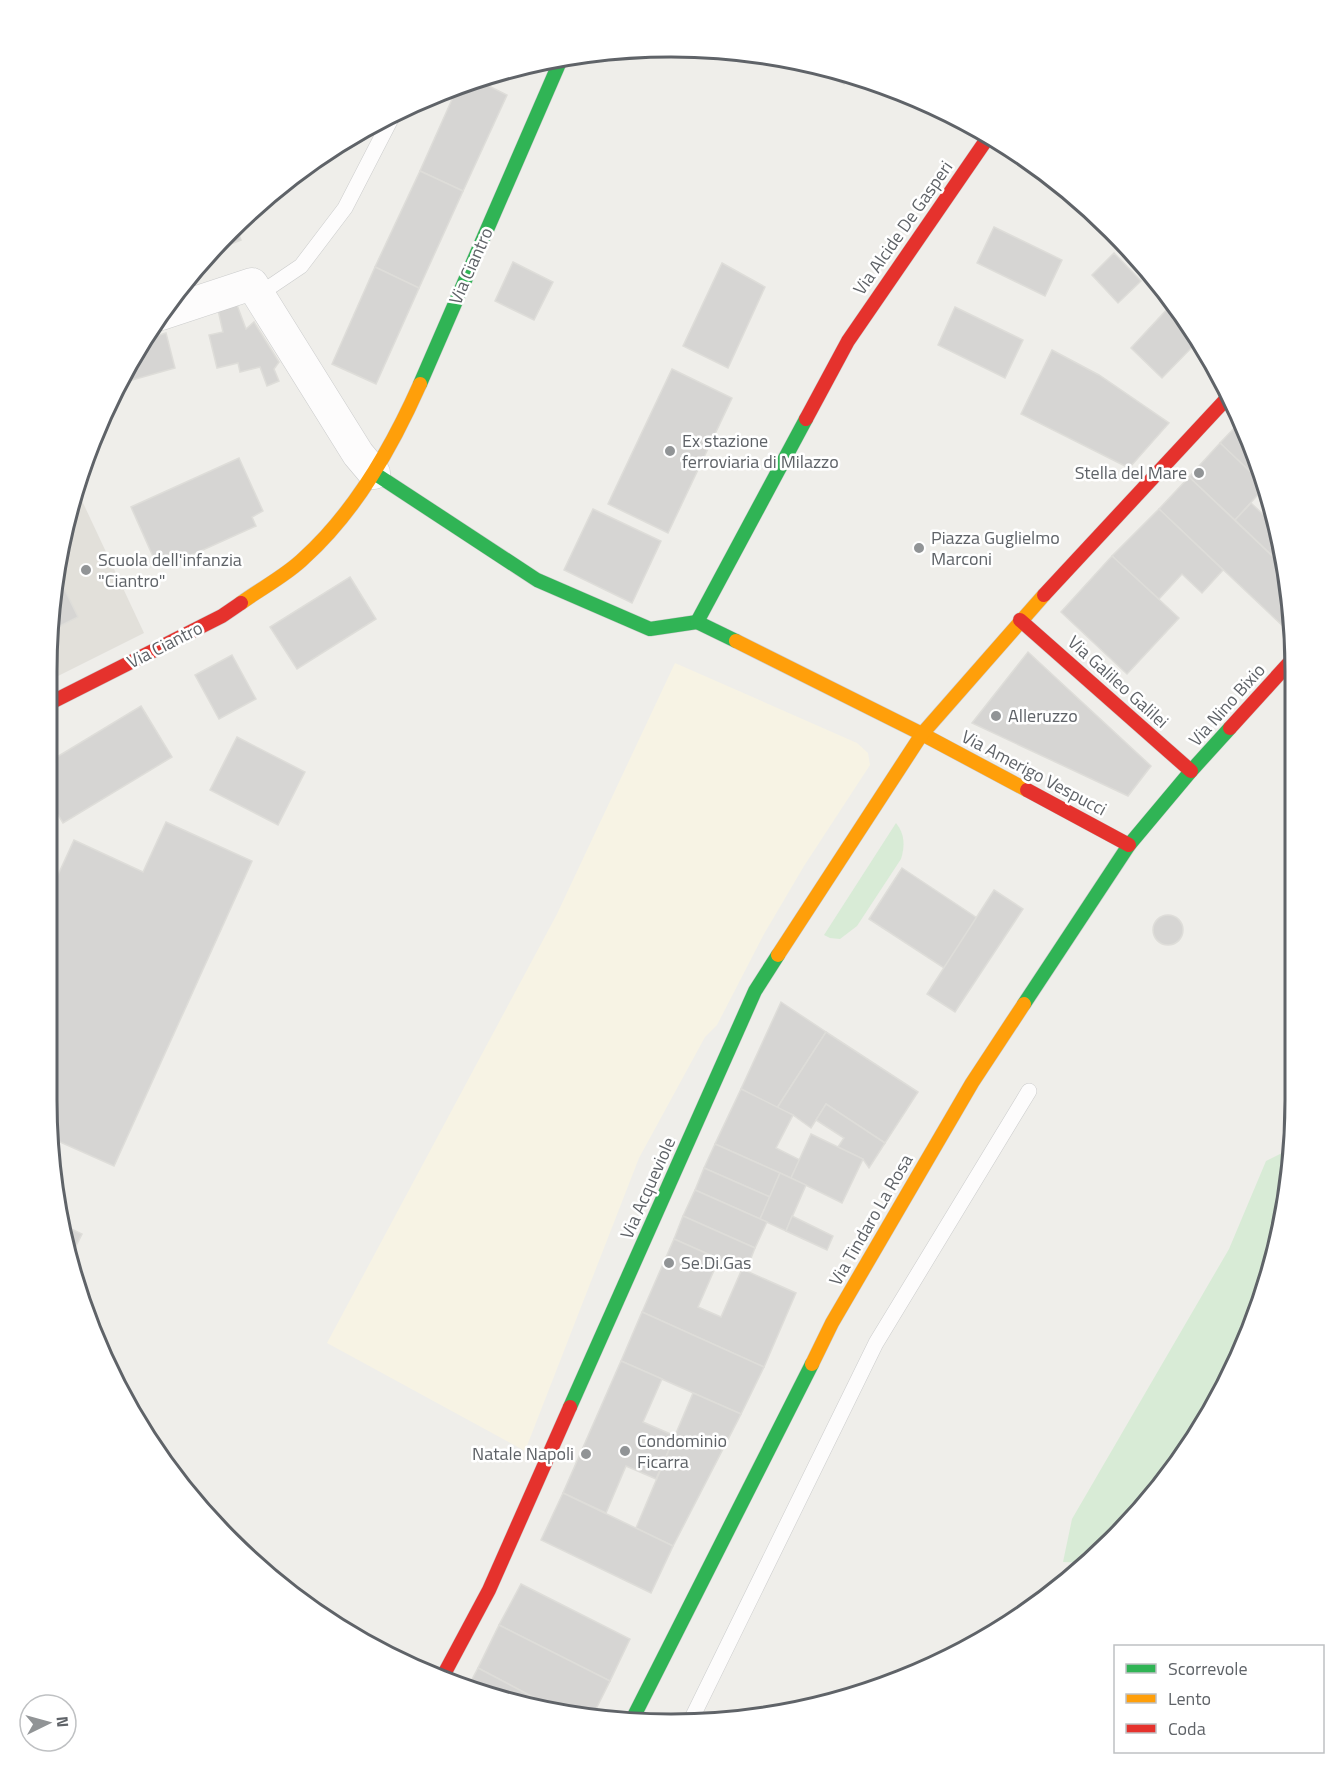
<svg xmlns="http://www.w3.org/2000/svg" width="1342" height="1771" viewBox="0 0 1342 1771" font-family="'Titillium Web',sans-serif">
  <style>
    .commercial { fill: #f7f3e4 }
    .education { fill: #e2e0da }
    .grass { fill: #d8ebd6 }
    .building { fill: #d6d5d3; stroke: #deddd9; stroke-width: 1.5 }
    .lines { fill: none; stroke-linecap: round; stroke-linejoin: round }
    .lane-casing { stroke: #cbcccc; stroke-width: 16 }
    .street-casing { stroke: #cbcccc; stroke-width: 33 }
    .fast-casing { stroke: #cacacb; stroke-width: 15 }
    .slow-casing { stroke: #cacacb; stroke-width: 15 }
    .jam-casing { stroke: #cacacb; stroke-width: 15 }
    .lane { stroke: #fdfcfc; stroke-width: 15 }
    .street { stroke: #fdfcfc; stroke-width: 32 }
    .fast { stroke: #30b455; stroke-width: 14 }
    .slow { stroke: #ff9f0a; stroke-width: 14 }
    .jam { stroke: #e5322d; stroke-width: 14 }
    .poi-dot { fill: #919496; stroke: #fff; stroke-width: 2 }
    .labels { text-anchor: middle; stroke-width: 5; stroke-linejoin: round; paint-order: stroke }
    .street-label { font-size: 18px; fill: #5f6368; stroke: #fff }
    .poi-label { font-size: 18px; fill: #5f6368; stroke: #fff; text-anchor: start }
    .rim { fill: none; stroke: #5f6368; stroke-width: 3 }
  </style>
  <rect width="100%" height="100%" fill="#efeeea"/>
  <path class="commercial" d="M675,663L857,743L868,753L870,765L804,866L764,934L717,1025L705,1037L639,1158L525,1451L327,1343L557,914Z"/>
  <path class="education" d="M76,488L144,633L48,681V630L68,509Z"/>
  <g class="grass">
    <path d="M896,823C905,834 905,846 901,859L857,926L840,939L830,938L824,935Z"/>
    <path d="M1290,1149V1182L1248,1339L1190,1447L1113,1541L1086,1563L1063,1562L1072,1519L1229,1249L1266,1161Z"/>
  </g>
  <g class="building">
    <path d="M828,69L848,75L844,84L825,75Z"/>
    <path d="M477,80L507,95L463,191L420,171L458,86Z"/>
    <path d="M420,171L463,191L419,288L375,267Z"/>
    <path d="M235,224L241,240L210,252L230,229Z"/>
    <path d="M994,227L1062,260L1045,296L977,263Z"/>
    <path d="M1114,253L1141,281L1118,303L1092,275Z"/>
    <path d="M513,262L553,282L534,320L495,301Z"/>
    <path d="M722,263L765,287L728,368L683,346Z"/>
    <path d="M375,267L419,288L376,384L332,364Z"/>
    <path d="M1173,303L1190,324L1199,340L1162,378L1131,348Z"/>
    <path d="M237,305L246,329L254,322L279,362L274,369L279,381L267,386L260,367L240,372L238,363L217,368L209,335L223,332L218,310Z"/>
    <path d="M955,307L1023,340L1005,378L938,345Z"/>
    <path d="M166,333L175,368L118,384L146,339Z"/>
    <path d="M1052,350L1099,375L1169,423L1129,468L1021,414Z"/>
    <path d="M672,369L732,398L668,533L608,504Z"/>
    <path d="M1242,420L1248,432L1261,482L1220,443Z"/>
    <path d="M1220,443L1261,482L1263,489L1235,520L1189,477Z"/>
    <path d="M239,458L263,511L252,517L256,526L174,563L170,554L155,561L131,507Z"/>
    <path d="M1189,477L1284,567L1290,590V626L1287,630L1159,509Z"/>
    <path d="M1251,503L1272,523L1284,567L1235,520Z"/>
    <path d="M593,509L661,541L632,603L564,570Z"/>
    <path d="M1159,509L1223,570L1202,593L1182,574L1159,599L1112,556Z"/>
    <path d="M1112,556L1179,618L1127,674L1061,612Z"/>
    <path d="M57,574L78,617L48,632V630Z"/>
    <path d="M350,577L376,619L297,669L270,627Z"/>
    <path d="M1028,652L1151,766L1128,796L972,723Z"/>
    <path d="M232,655L256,699L219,719L195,675Z"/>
    <path d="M141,706L172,757L63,823L47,797V763Z"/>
    <path d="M237,737L305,772L278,825L210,790Z"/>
    <path d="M166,822L252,861L114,1166L51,1138L46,1100L47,899L74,840L143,872Z"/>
    <path d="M902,868L977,918L944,968L869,919Z"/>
    <path d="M994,890L1023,909L955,1012L927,994Z"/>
    <circle cx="1168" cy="930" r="15"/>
    <path d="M781,1002L826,1032L777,1108L741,1089Z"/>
    <path d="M826,1032L918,1092L885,1143L826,1104L811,1128L793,1115L777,1108Z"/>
    <path d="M741,1089L793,1115L776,1148L800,1160L791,1178L715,1144Z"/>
    <path d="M826,1104L885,1143L869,1168L863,1159L838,1147L844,1138L816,1120Z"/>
    <path d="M811,1134L863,1159L842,1203L791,1178Z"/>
    <path d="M715,1144L780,1173L770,1197L704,1168Z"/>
    <path d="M704,1168L770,1197L760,1219L695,1190Z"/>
    <path d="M780,1173L806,1185L786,1231L760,1219Z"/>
    <path d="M695,1190L767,1222L755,1248L683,1216Z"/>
    <path d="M683,1216L755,1248L746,1271L674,1239Z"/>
    <path d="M792,1216L833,1236L827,1250L786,1231Z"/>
    <path d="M63,1225L82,1234L68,1262Z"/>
    <path d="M674,1239L719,1259L698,1307L721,1317L742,1269L796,1293L764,1367L642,1312Z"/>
    <path d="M642,1312L764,1367L741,1414L621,1361Z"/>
    <path d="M621,1361L662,1379L643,1422L675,1436L656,1479L626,1466L606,1513L563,1493Z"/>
    <path d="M693,1393L741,1414L673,1546L636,1528Z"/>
    <path d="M563,1493L673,1546L651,1593L541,1540Z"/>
    <path d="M521,1584L630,1639L610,1681L499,1625Z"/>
    <path d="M499,1625L610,1681L593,1715L565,1714L478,1668Z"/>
    <path d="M478,1668L565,1714L549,1712L469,1685Z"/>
  </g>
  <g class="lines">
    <defs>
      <g id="lane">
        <path d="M258,295L301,266L345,208L393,115"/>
        <path d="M690,1722L876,1343L1029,1091"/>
      </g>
      <path id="street" d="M161,314L252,284L358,454L374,473"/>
      <g id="fast">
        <path d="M420,384L562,57"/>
        <path d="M374,473L537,580L650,629L697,622"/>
        <path d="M736,641L697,622L806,419"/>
        <path d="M1024,1004L1129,845L1191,771L1230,728"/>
        <path d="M570,1407L755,991L778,955"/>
        <path d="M633,1718L812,1364"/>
      </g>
      <g id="slow">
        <path d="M241,603C260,589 287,575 304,558C356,511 392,447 420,384"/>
        <path d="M736,641L922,734L1027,790"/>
        <path d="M778,955L922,734L1044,595"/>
        <path d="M812,1364L832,1323L972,1083L1024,1004"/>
      </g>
      <g id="jam">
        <path d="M806,419L848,341L989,136"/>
        <path d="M1044,595L1229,396"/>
        <path d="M1020,620L1191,771"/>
        <path d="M48,704L222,616L241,603"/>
        <path d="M1230,728L1290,662"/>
        <path d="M1027,790L1129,845"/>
        <path d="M443,1676L489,1590L570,1407"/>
      </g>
    </defs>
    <use href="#lane" class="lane-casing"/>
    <use href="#street" class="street-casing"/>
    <use href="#fast" class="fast-casing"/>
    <use href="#slow" class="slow-casing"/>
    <use href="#jam" class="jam-casing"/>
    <use href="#lane" class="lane"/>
    <use href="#street" class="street"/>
    <use href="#fast" class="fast"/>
    <use href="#slow" class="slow"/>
    <use href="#jam" class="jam"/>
  </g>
  <g class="poi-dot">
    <circle cx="670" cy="451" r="6"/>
    <circle cx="1199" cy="473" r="6"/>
    <circle cx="919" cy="548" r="6"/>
    <circle cx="86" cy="570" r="6"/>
    <circle cx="996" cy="716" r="6"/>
    <circle cx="669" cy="1263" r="6"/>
    <circle cx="625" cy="1451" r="6"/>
    <circle cx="586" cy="1454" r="6"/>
  </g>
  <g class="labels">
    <g class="street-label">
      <text transform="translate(903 228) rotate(-55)" y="6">Via Alcide De Gasperi</text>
      <text transform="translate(471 266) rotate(-66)" y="6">Via Ciantro</text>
      <text transform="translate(165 645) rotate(-27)" y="6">Via Ciantro</text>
      <text transform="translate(1118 682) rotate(42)" y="6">Via Galileo Galilei</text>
      <text transform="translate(1227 705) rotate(-48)" y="6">Via Nino Bixio</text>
      <text transform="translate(1034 773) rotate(28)" y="6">Via Amerigo Vespucci</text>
      <text transform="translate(648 1188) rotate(-66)" y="6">Via Acqueviole</text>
      <text transform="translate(871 1220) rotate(-60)" y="6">Via Tindaro La Rosa</text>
    </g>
    <g class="poi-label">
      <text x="682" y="447">Ex stazione<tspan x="682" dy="21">ferroviaria di Milazzo</tspan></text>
      <text x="1187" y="479" text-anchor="end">Stella del Mare</text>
      <text x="931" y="544">Piazza Guglielmo<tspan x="931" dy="21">Marconi</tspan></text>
      <text x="98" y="566">Scuola dell'infanzia<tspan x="98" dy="21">"Ciantro"</tspan></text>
      <text x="1008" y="722">Alleruzzo</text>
      <text x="681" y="1269">Se.Di.Gas</text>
      <text x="637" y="1447">Condominio<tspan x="637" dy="21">Ficarra</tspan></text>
      <text x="574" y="1460" text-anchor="end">Natale Napoli</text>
    </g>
  </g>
  <path d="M0 0H1342V1771H0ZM671 57H671A614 614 0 0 1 1285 671V1100A614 614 0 0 1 671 1714H671A614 614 0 0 1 57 1100V671A614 614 0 0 1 671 57Z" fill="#fff" fill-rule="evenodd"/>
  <path class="rim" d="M671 57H671A614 614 0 0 1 1285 671V1100A614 614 0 0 1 671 1714H671A614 614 0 0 1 57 1100V671A614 614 0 0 1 671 57Z"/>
  <rect x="1114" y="1645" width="210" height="108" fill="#ffffff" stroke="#bfc1c3" stroke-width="1.5"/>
  <rect x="1126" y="1664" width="30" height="9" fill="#30b455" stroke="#bfc1c3" stroke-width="1.5"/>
  <text x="1168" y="1675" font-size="18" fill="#5f6368">Scorrevole</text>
  <rect x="1126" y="1694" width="30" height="9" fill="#ff9f0a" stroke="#bfc1c3" stroke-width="1.5"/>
  <text x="1168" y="1705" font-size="18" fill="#5f6368">Lento</text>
  <rect x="1126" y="1724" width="30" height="9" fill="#e5322d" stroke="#bfc1c3" stroke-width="1.5"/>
  <text x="1168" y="1735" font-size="18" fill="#5f6368">Coda</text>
  <g transform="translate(48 1723) rotate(85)"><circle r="28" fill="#ffffff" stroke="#bfc1c3" stroke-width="1.5"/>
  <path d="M0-4.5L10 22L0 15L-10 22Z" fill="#919496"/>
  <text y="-9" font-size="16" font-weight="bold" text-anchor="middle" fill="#5f6368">N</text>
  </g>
</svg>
